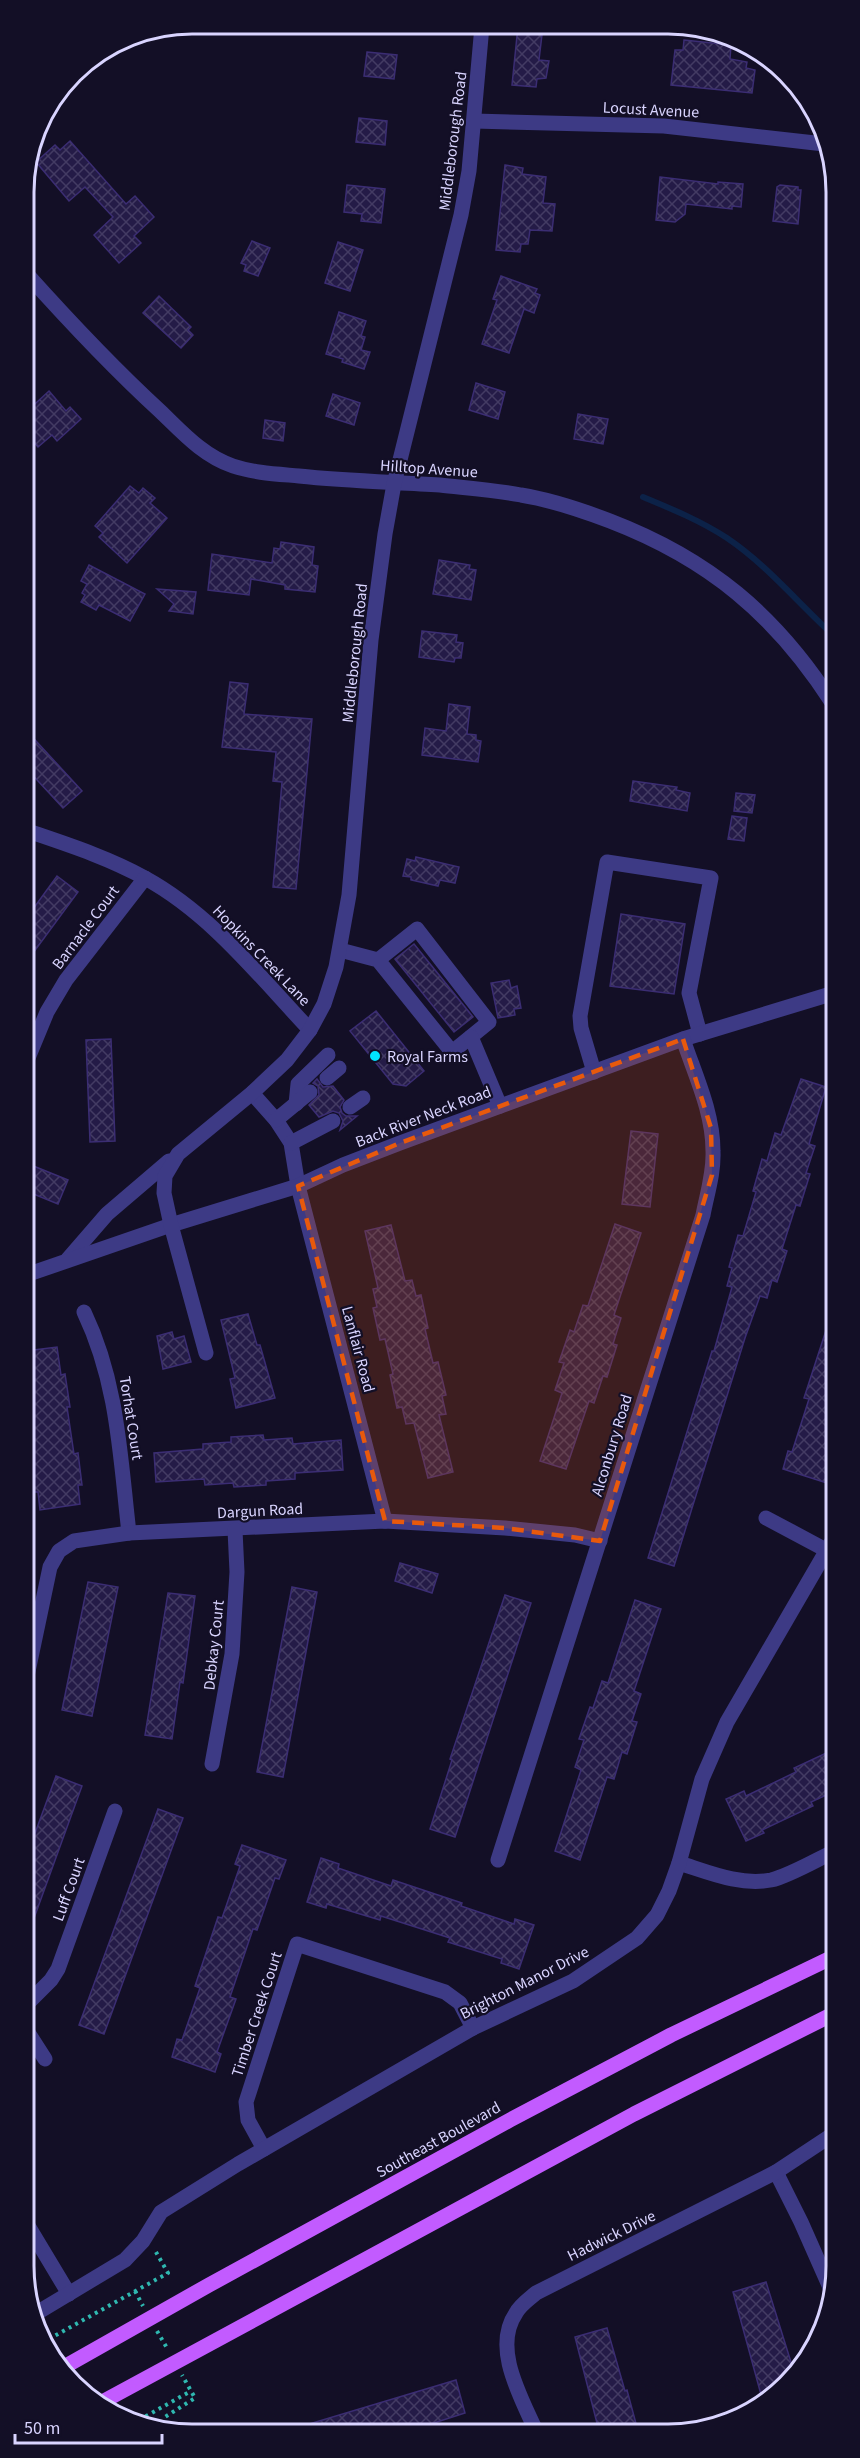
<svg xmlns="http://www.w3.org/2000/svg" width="860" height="2458" viewBox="0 0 860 2458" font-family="'Source Sans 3',sans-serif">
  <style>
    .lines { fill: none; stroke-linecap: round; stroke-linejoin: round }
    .stream { stroke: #0c2248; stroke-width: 6 }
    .building { fill: url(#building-cross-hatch); stroke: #3b2d73; stroke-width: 1.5 }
    .path { stroke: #2fb8b0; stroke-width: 4; stroke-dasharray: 3 4.5; stroke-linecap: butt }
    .minor { stroke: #3d3a85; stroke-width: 15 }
    .major { stroke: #c25bff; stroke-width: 15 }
    .marked { fill: #e8590c; fill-opacity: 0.2; stroke: #e8590c; stroke-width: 4.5; stroke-dasharray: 12 8; stroke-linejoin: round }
    .poi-dot { fill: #00e5ff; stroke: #130f26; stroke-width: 2 }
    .labels { text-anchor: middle; stroke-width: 4.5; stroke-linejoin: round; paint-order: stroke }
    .street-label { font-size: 16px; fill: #d9d4ff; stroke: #130f26 }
    .poi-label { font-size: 16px; fill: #d9d4ff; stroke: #130f26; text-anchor: start }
    .rim { fill: none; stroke: #d9d4ff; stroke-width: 3 }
  </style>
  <defs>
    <pattern id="building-cross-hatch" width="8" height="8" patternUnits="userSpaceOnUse" patternTransform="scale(1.5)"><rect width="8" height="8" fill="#241b47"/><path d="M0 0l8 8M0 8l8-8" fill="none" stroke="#433b63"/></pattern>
  </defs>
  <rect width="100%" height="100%" fill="#130f26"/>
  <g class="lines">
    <path class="stream" d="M643,497C672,509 701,521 727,538C767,565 798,603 833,635"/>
  </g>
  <g class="building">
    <path d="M518,26H543L539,60L549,61L546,78L537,79L536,87L512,85Z"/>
    <path d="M684,40L731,45L730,59L747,62L746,68L755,70L752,93L671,85L675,50H683Z"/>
    <path d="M367,52L397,55L394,79L364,76Z"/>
    <path d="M359,118L387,121L385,145L356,142Z"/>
    <path d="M70,141L126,204L135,196L154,217L134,236L141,243L119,263L94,235L113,217L85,187L69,201L36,162L55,145L60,150Z"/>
    <path d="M505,165L523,168L522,174L546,177L543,203L555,204L552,231L530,230L528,244H521L520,252L496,250Z"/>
    <path d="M660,177L718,184V182L743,184L741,207L732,206V209L686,204L685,214L675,222L656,220Z"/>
    <path d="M347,185L385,189L381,223L361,221L362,214L344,212Z"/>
    <path d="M780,185L798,187V190H801L798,224L773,221L777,187Z"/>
    <path d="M252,241L270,248L258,276L244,271L246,265L241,263Z"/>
    <path d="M338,242L363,250L350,291L325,283Z"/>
    <path d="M501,276L537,289L535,293L540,295L534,313L524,309L509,353L482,344L497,300L493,299Z"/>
    <path d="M159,296L191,327L188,330L193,335L181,348L143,313Z"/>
    <path d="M339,312L366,321L361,336L365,337L361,350L370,352L364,369L342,362L343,359L326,354Z"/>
    <path d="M476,383L505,392L498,419L469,410Z"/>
    <path d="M49,391L66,411L70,407L81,419L57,441L52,435L38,447L25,432V413Z"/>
    <path d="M333,394L360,403L354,425L326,416Z"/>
    <path d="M578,414L608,419L603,444L574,439Z"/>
    <path d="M265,420L285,423L283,441L263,438Z"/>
    <path d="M130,486L139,493L143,488L155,498L150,503L167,518L127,563L99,537L103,533L95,526Z"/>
    <path d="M281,542L314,547L312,565L318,566L315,592L285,589V585L251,579L249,595L208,590L212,554L272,563L274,548L280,549Z"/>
    <path d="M439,560L470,565L469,569L476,570L471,600L433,594Z"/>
    <path d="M89,565L145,594L130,621L99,605L96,610L81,602L85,595L82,593L87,584L81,581Z"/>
    <path d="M157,589L196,592L193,614L169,611L174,604Z"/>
    <path d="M422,631L457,635L456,642L463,643L461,658H455L454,662L419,657Z"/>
    <path d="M230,682L248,684L244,714L312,719L296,889L273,887L282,782L273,781L276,752L222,747Z"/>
    <path d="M449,704L470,707L467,734L476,735V740L481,741L478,762L422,755L425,728L446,731Z"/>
    <path d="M25,729L82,791L63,808L25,767Z"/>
    <path d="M633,781L677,787L676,790L690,793L687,811L630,801Z"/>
    <path d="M736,793L755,795L752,813L734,811Z"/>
    <path d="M732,816L747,818L744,841L728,839Z"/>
    <path d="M416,857L459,867L455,883L440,880L438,886L411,880V877L403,876L407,859L415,861Z"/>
    <path d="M57,876L78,892L25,964V920Z"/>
    <path d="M621,914L685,924L674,994L610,986Z"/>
    <path d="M414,944L473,1017L454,1032L395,959Z"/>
    <path d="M509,980L511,988L517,986L521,1008L514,1009L515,1015L498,1018L491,983Z"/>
    <path d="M376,1011L424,1071L406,1086L393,1084L350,1031Z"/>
    <path d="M111,1039L115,1141L90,1142L86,1040Z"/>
    <path d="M317,1079L323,1087L333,1086L344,1100L340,1107L342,1113L346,1116H357L340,1130L343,1121L339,1113L333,1111L319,1117L309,1105L319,1095L318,1086L313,1083Z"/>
    <path d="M801,1079L826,1087L809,1144L815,1146L806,1173L810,1174L800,1206L796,1205L782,1249L787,1251L777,1282L772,1280L767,1298L760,1296L745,1338L674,1566L648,1558L712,1351H714L732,1287L727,1286L732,1268L729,1267L738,1235L743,1236L756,1192L753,1191L762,1159L767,1161L775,1133L781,1135Z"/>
    <path d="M631,1131L658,1134L650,1207L622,1204Z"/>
    <path d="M26,1163L68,1180L58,1204L26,1191Z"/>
    <path d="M615,1224L641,1233L614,1315L621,1318L613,1344L617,1345L607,1377L603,1376L594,1403L589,1401L566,1469L540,1461L562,1393L555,1390L564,1363L559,1362L570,1330L574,1332L583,1305L588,1306Z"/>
    <path d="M391,1225L405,1281L412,1280L416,1296L421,1295L428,1328L425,1329L433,1363L438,1362L446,1395L442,1396L446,1414L439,1415L453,1472L428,1478L414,1423L406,1424L402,1407L397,1408L390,1375L393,1374L385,1339L380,1340L373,1308L377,1307L373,1289L378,1288L365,1231Z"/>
    <path d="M248,1314L257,1345H260L275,1398L236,1408L230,1379L235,1378L221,1320Z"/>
    <path d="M831,1315H834V1443L829,1463L832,1464L827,1483L783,1469L788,1451L792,1452L809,1399L804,1398Z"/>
    <path d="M172,1332L174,1339L184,1336L191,1362L163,1369L157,1336Z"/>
    <path d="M57,1347L61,1375L65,1374L70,1407H67L74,1454L78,1453L82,1485H78L80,1504L40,1510L38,1492H33L29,1459H31L26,1423V1351Z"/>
    <path d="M263,1435L264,1440L292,1438L293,1444L341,1440L343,1470L295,1473V1479L266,1481V1485L234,1487L233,1483L205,1485L204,1479L156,1482L154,1453L203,1449V1444L231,1442V1437Z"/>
    <path d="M400,1563L438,1574L432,1593L395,1581Z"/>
    <path d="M88,1582L118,1587L92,1716L62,1710Z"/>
    <path d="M292,1587L317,1592L283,1777L257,1772Z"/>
    <path d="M168,1593L195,1596L183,1683L180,1682L172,1739L145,1735Z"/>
    <path d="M505,1595L531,1603L455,1837L430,1829L452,1760L450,1759Z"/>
    <path d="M635,1600L661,1609L634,1691L641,1694L632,1721L637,1722L627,1754L622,1752L614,1779L607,1777L580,1860L555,1851L581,1770L575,1767L584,1740L579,1739L590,1707L593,1708L602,1681L608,1683Z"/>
    <path d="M835,1749V1791L811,1802L813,1806L762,1830L764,1833L746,1841L726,1799L744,1791L746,1796L796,1772L794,1768Z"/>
    <path d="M56,1776L82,1786L29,1932L27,1931V1855Z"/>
    <path d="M158,1809L183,1818L104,2034L79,2025Z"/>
    <path d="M242,1845L286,1860L279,1879L275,1878L257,1930L253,1929L230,1997L236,1999L217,2052L221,2054L215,2072L172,2057L177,2039L182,2040L200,1988L195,1986L218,1917L222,1918L240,1866L235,1864Z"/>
    <path d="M321,1858L339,1864L338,1868L391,1886L393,1880L462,1903L461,1906L514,1924L515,1919L534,1925L519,1969L501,1963L502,1959L448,1942L450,1938L381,1916L380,1920L327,1904L326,1908L307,1902Z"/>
    <path d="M766,2282L795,2375L763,2402L733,2292Z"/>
    <path d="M607,2328L625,2391L627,2390L638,2431H599L575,2337Z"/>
    <path d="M456,2380L465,2413L409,2431H299V2427Z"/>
  </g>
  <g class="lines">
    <g class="path">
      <path d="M135,2291L143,2306"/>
      <path d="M157,2331L167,2348"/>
      <path d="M49,2339L168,2273L156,2252"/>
      <path d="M139,2420L191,2391"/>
      <path d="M159,2430L165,2417L195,2398L182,2375"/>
    </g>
    <g class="minor">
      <path d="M474,121L664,126L824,144"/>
      <path d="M25,272C68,320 112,367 160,411C182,432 203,456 233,466C254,473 277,474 299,476C346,481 393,482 440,485C467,488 495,490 521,495C552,500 581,510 610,521C709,559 776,615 833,704"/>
      <path d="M25,830C66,844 107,857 145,878C211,914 259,976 310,1030"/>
      <path d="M340,950L378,960L417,929L489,1022L452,1052L378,960"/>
      <path d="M471,1037L500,1106"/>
      <path d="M26,1063L47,1012L66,980L145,878"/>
      <path d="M594,1072L581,1028L580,1016L607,862L711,878L689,993L700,1034"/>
      <path d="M327,1078L339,1068"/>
      <path d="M252,1093L276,1120L291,1143L298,1186L385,1521"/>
      <path d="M296,1104L298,1084L328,1055"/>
      <path d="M350,1107L363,1098"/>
      <path d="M276,1120L310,1092"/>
      <path d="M291,1143L333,1121"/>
      <path d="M68,1259L107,1214L169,1161"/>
      <path d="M26,1275L171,1225L298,1186L343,1165L400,1143L683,1039L834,993"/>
      <path d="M84,1312C118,1383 120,1456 129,1533"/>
      <path d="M206,1353L171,1225L164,1193L165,1176L178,1154L252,1093L287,1060L310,1030L324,1004L336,967L349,895L371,640L385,534L394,484L461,215L469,171L482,26"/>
      <path d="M766,1518L826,1550"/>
      <path d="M26,1681L50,1567L59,1551L74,1541L129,1533L385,1521L505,1528L575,1535L600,1541"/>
      <path d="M212,1764L232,1654L237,1572L235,1530"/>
      <path d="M498,1860L703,1215C707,1194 714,1173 713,1151C713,1112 695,1075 683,1039"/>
      <path d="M679,1863C708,1872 740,1886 771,1880C789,1876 818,1859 835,1851"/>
      <path d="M27,2004L51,1980L58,1969L115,1811"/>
      <path d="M27,2031L45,2059"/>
      <path d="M264,2149L248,2120L246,2102L297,1944L445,1992L460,2003L473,2028"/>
      <path d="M776,2172L801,2222L832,2292"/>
      <path d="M27,2224L69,2294"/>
      <path d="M35,2314L125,2260L143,2241L161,2212L238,2164L473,2028L573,1981L637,1938L657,1915L669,1891L679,1863L702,1779L727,1722L835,1536"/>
      <path d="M536,2431C521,2397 492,2348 516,2313C520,2305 529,2299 536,2293L776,2172L835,2133"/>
    </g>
    <g class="major">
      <path d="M64,2367L209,2285L510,2120L671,2035L835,1956"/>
      <path d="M104,2401L634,2114L835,2013"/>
    </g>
  </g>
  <path class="marked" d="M683,1039L711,1128L712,1175L600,1541L505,1528L385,1521L298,1186L400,1143Z"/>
  <circle class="poi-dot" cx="375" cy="1056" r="6"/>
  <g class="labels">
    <g class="street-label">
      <text transform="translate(651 109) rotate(3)" y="6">Locust Avenue</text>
      <text transform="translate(452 141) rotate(-83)" y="6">Middleborough Road</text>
      <text transform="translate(429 468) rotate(4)" y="6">Hilltop Avenue</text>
      <text transform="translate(354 653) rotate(-84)" y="6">Middleborough Road</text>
      <text transform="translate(85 927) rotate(-53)" y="6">Barnacle Court</text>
      <text transform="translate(262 955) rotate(46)" y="6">Hopkins Creek Lane</text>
      <text transform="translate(423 1116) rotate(-21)" y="6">Back River Neck Road</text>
      <text transform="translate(359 1349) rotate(75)" y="6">Lanflair Road</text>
      <text transform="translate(132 1418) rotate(81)" y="6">Torhat Court</text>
      <text transform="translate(611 1445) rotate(-73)" y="6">Alconbury Road</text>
      <text transform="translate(260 1510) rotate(-3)" y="6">Dargun Road</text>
      <text transform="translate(213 1645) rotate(-84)" y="6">Debkay Court</text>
      <text transform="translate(68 1889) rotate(-70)" y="6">Luff Court</text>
      <text transform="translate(524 1982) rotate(-27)" y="6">Brighton Manor Drive</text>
      <text transform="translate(256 2014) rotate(-72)" y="6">Timber Creek Court</text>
      <text transform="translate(438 2139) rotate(-29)" y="6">Southeast Boulevard</text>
      <text transform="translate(611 2235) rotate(-26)" y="6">Hadwick Drive</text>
    </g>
    <g class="poi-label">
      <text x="387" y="1062">Royal Farms</text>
    </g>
  </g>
  <path d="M0 0H860V2458H0ZM192 34H668A158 158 0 0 1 826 192V2266A158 158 0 0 1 668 2424H192A158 158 0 0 1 34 2266V192A158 158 0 0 1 192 34Z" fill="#130f26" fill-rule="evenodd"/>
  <path class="rim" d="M192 34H668A158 158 0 0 1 826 192V2266A158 158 0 0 1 668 2424H192A158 158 0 0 1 34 2266V192A158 158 0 0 1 192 34Z"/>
  <path d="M15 2434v9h147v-9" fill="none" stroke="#d9d4ff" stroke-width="3"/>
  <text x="24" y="2434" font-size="18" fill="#d9d4ff" stroke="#130f26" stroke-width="4.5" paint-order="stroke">50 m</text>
</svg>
